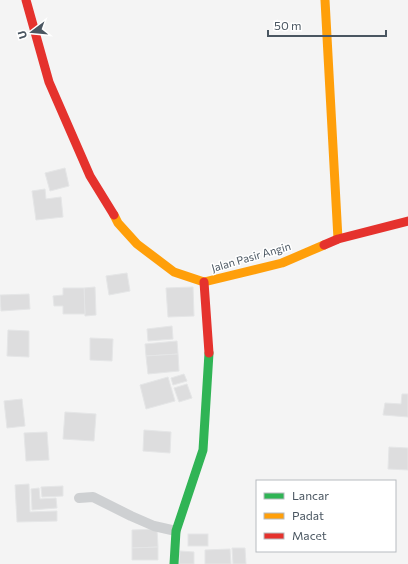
<svg xmlns="http://www.w3.org/2000/svg" width="408" height="564" viewBox="0 0 408 564" font-family="Commissioner,sans-serif">
  <style>
    .building { fill: #ddddde; stroke: #e5e6e7 }
    .lines { fill: none; stroke-linecap: round; stroke-linejoin: round }
    .lane { stroke: #ced0d2; stroke-width: 10 }
    .fast { stroke: #30b455; stroke-width: 9 }
    .slow { stroke: #ff9f0a; stroke-width: 9 }
    .jam { stroke: #e5322d; stroke-width: 9 }
    .labels { text-anchor: middle; stroke-width: 3; stroke-linejoin: round; paint-order: stroke }
    .street-label { font-size: 11px; fill: #4a5661; stroke: #fff }
  </style>
  <rect width="100%" height="100%" fill="#f4f4f4"/>
  <g class="building">
    <path d="M65,168L69,186L50,191L45,173Z"/>
    <path d="M45,189L46,199L61,197L63,217L36,220L32,191Z"/>
    <path d="M127,273L130,291L109,295L106,276Z"/>
    <path d="M95,287L96,315L85,316L84,288Z"/>
    <path d="M193,287L194,316L168,317L166,288Z"/>
    <path d="M63,288H84L85,314H63V306H54L53,296L63,295Z"/>
    <path d="M29,294L30,309L1,311L0,295Z"/>
    <path d="M172,326L173,339L148,341L147,329Z"/>
    <path d="M8,330L29,331V357L7,356Z"/>
    <path d="M90,338L113,339L112,361L90,360Z"/>
    <path d="M177,341L178,354L146,356L145,344Z"/>
    <path d="M178,354L179,371L148,374L146,356Z"/>
    <path d="M184,374L187,381L173,385L171,378Z"/>
    <path d="M168,377L175,401L146,409L140,385Z"/>
    <path d="M187,384L192,398L179,402L174,388Z"/>
    <path d="M402,394H408V417L383,415L385,403L401,404Z"/>
    <path d="M22,399L25,426L7,428L4,401Z"/>
    <path d="M65,412L96,414L94,441L63,439Z"/>
    <path d="M144,430L171,432L170,453L143,451Z"/>
    <path d="M47,432L49,460L26,461L24,433Z"/>
    <path d="M389,447L408,448V470L388,469Z"/>
    <path d="M29,484L30,512L57,511V521L17,522L15,485Z"/>
    <path d="M63,486V496L42,497L41,487Z"/>
    <path d="M39,488L40,499L56,498L57,508L32,510L31,489Z"/>
    <path d="M157,529L158,547L132,548V530Z"/>
    <rect x="188" y="534" width="20" height="12"/>
    <path d="M158,547V560H132V548Z"/>
    <path d="M232,548H245L246,564H233Z"/>
    <path d="M230,549L231,564H205V550Z"/>
    <path d="M180,551L194,552V564H179Z"/>
  </g>
  <g class="lines">
    <path class="lane" d="M79,498L93,497L131,516L154,526L176,531"/>
    <path class="fast" d="M174,564L176,531L203,450L209,353"/>
    <g class="slow">
      <path d="M325,0L338,239"/>
      <path d="M114,215L118,223L137,244L174,272L204,282L282,263L324,245"/>
    </g>
    <g class="jam">
      <path d="M26,0L49,82L90,176L114,215"/>
      <path d="M324,245L338,239L408,221"/>
      <path d="M204,282L209,353"/>
    </g>
  </g>
  <g class="labels">
    <g class="street-label">
      <text transform="translate(251 257) rotate(-16)" y="4">Jalan Pasir Angin</text>
    </g>
  </g>
  <rect x="256" y="480" width="140" height="72" fill="#ffffff" stroke="#b7bbc0"/>
  <rect x="264" y="493" width="20" height="6" fill="#30b455" stroke="#b7bbc0"/>
  <text x="292" y="500" font-size="12" fill="#4a5661">Lancar</text>
  <rect x="264" y="513" width="20" height="6" fill="#ff9f0a" stroke="#b7bbc0"/>
  <text x="292" y="520" font-size="12" fill="#4a5661">Padat</text>
  <rect x="264" y="533" width="20" height="6" fill="#e5322d" stroke="#b7bbc0"/>
  <text x="292" y="540" font-size="12" fill="#4a5661">Macet</text>
  <g transform="translate(32 32) rotate(254)" stroke="#ffffff" stroke-width="3" paint-order="stroke">
  <path d="M0-3L7 15L0 10L-7 15Z" fill="#4a5661"/>
  <text y="-6" font-size="11" font-weight="bold" text-anchor="middle" fill="#4a5661">U</text>
  </g>
  <path d="M268 30v6h118v-6" fill="none" stroke="#4a5661" stroke-width="2"/>
  <text x="274" y="30" font-size="12" fill="#4a5661" stroke="#ffffff" stroke-width="3" paint-order="stroke">50 m</text>
</svg>
